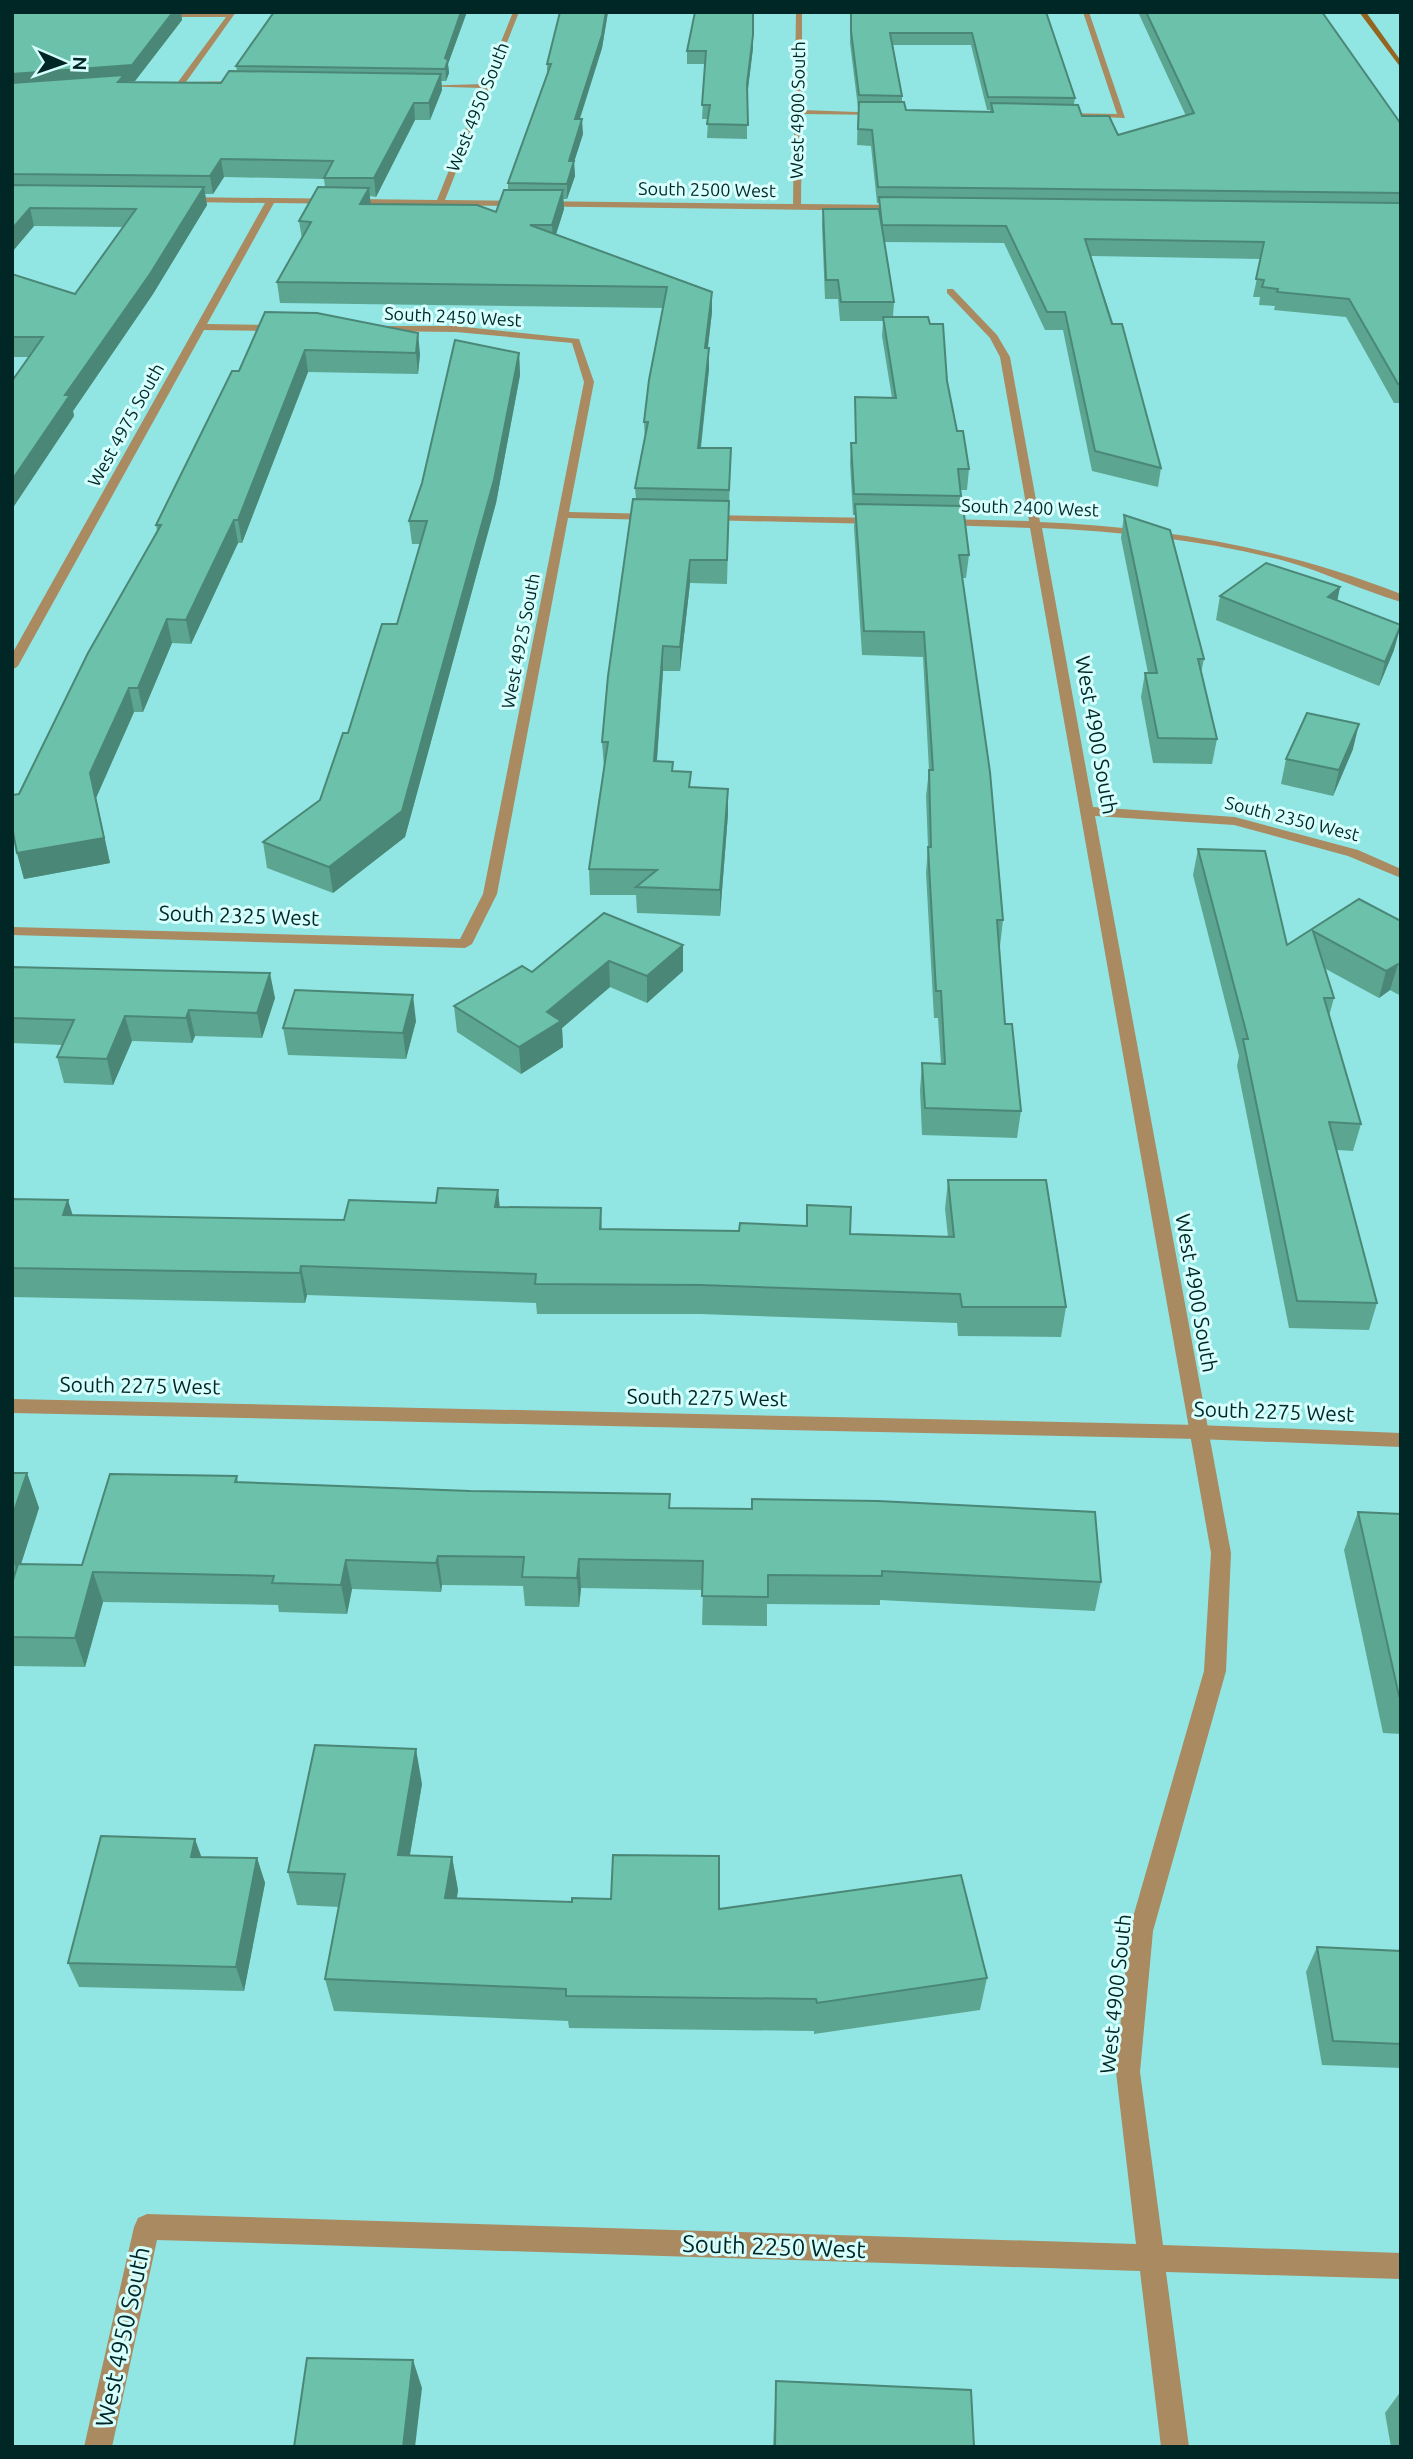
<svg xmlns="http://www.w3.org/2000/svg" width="1413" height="2459" viewBox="0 0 1413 2459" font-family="Ubuntu,sans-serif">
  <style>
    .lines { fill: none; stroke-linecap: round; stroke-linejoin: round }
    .minor { fill: #aa8a61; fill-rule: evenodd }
    .tertiary { fill: #aa8a61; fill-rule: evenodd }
    .secondary { fill: #93651e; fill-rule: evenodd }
    .wall { fill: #5ca691; fill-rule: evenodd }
    .shaded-wall { fill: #4b8776 }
    .building { fill: #6bc1a9; stroke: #4b8776; stroke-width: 2 }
    .labels { text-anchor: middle; stroke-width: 6; stroke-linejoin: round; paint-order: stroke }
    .far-street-label { font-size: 18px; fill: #002625; stroke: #d6fffd }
    .street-label { font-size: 21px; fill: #002625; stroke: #d6fffd }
    .near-street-label { font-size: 24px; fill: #002625; stroke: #d6fffd }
  </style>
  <rect width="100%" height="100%" fill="#91e6e4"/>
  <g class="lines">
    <g class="minor">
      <path d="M236,12L186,82L242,81L245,85L151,87L154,83L178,82L226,17H158L156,14Z"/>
      <path d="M513,12H519L445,200L793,204L796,12H802V110L885,113L881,115L802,114L801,204L901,205L905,208L901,211L274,203L207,324L282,325L287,328L282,331L204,330L18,666L12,670V654L265,203L184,202L181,197L437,200L482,88L416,86L484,84Z"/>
      <path d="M1083,12H1089L1125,118L1056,115L1060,113L1117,114Z"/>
      <path d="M947,289H953L997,335L1010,357L1040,522C1165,527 1284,548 1401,594V602C1361,590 1324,572 1285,561C1206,540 1123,532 1042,528L1093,807L1235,817L1358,850L1401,869V878L1348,856L1234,825L1095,816L1231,1553L1226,1671L1153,1931L1140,2072L1163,2245L1401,2253V2279L1166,2272L1189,2447H1161L1140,2271L157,2240L112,2447H84L134,2227L138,2218L147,2214L1136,2244L1116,2072L1129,1931L1204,1671L1211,1553L1030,528L942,525L936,522L942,519L1029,521L1000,357L990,338L947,293Z"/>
      <path d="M376,326H456L579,339L594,382L569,512L655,514L661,517L655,520L568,518L497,894L472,944L465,948L12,935V927L460,939L483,894L584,382L572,343L456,332L373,331V327Z"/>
      <path d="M708,515L876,518L882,521L876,524L704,520L702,518Z"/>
    </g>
    <path class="tertiary" d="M12,1399L1198,1425L1401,1433V1447L1198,1439L12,1413Z"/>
    <path class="secondary" d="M1359,12H1366L1401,61V68Z"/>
  </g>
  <g class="wall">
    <path d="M12,12H181L182,20L135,81L125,82L221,83L237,71L236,66L464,19L448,64L449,73L446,81H441L442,90L430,120H415L376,197L370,196V204L496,212L508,190V183L547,74V64L560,12H608L602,48L580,119L583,134L574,162L575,176L567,199H563L564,209L556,234L712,292V312L708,348H709V369L701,448L730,471L727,584L690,583L680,671H663L657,761L673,771L691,788L728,789V814L720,916L637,913L636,895H590L589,869L604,767L602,742L636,499L635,488L645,440L644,422L663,308L280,303L277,282L302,239L299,221L325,187L324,179L224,177L213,194H205L207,205L153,294L73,411L74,416L12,509V381L29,357H12V274L75,294L123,227L34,226L12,252Z"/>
    <path d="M850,12H1046L1075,98L1074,104L1082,116L1118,135L1186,116L1138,12H1322L1401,124V403H1394L1346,317L1274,310L1275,306L1259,305L1260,297H1253L1261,259L1091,256L1161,468L1158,487L1092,471L1063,330H1045L1004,243L884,242L894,302L893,317L930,324L947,381L957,431L969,469L967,490H960V506L969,555L966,578H962L1003,920L1000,946H999L1005,1024L1021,1111L1017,1138L922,1135L920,1090L922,1063L941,1064L938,1018H934L926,873L928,847L926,796L929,770L923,657L862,655L854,527L855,515H853L850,463L851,443H855V397L892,398L882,336L883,321H840L838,299H825L822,226L823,209H879V203H877L871,146L857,145L858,108L850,43ZM893,45H971L987,110H990V112L906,110L902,102V96Z"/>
    <path d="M753,48L747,95V139L707,138L708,119H702L705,64H687V51Z"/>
    <path d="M265,312L420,354L418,374L308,372L242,543H238L191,644L172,643L143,712H134L96,798L110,863L24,879L17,853L19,794L157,531L156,525L239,371Z"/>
    <path d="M519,353L520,375L496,503L405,837L333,893L267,868L263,842L320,800L348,733L397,624L420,544H412L409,521Z"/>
    <path d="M1124,515L1204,659L1201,673L1217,739L1212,764L1153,763L1141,697L1145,673H1148L1121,538Z"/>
    <path d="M1340,587L1337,601L1394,650L1379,686L1216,620L1220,596Z"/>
    <path d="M1353,749L1333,796L1281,784L1286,759Z"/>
    <path d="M1198,849L1287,945L1359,899L1401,921V996L1390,990L1379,998L1324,968L1334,998L1329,1016L1361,1124L1353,1151L1337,1150L1377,1303L1369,1330L1289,1328L1237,1066L1239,1056L1193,875Z"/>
    <path d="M604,913L683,971L647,1003L610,987L562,1028L563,1047L521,1074L457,1032L454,1006L532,972Z"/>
    <path d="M12,967L275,998L262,1038L195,1036L192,1043L132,1041L113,1085L64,1083L57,1057L63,1045L12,1043Z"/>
    <path d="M416,1021L406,1059L288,1055L283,1028Z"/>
    <path d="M948,1180L1066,1307L1061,1337L958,1336L957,1323L700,1314H537L536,1303L307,1295L305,1303L12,1297V1199L73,1216L344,1220L500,1207L601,1208L602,1229L739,1231L806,1226L807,1205L850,1234L948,1237L945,1209Z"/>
    <path d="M12,1473H27L39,1508L21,1564L82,1565L237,1476L238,1482L670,1508L1101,1582L1095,1611L880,1600V1605L767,1604V1626L702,1625L703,1590L581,1588L579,1607L525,1606L523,1586L442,1585L441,1592L352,1589L347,1614L279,1612L278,1605L103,1602L85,1667L12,1666V1583L15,1573H12Z"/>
    <path d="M1358,1512L1401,1514V1734L1383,1733L1344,1550Z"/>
    <path d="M422,1784L410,1855L452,1857L458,1890L457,1898L719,1909L987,1978L980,2010L814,2034V2031L569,2028L568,2021L334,2011L325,1979L339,1907L297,1905L288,1872Z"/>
    <path d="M201,1857L257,1858L265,1883L244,1991L79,1987L68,1963Z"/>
    <path d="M1317,1947L1401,1951V2068L1322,2065L1306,1972Z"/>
    <path d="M776,2381L974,2447H773Z"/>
    <path d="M1401,2391V2447H1391L1385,2413Z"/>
  </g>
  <g class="shaded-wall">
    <path d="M173,12H181L182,20L135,81L12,91V74Z"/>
    <path d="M461,12H467L448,64L449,73L446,81L445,58Z"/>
    <path d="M606,12H608L602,48L575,133V119Z"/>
    <path d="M753,35V48L747,97V84Z"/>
    <path d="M441,74L442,90L430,120L429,103Z"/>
    <path d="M414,103L415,120L376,197L374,178Z"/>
    <path d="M582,119L583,134L574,162L575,176L567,199V184L569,161Z"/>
    <path d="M221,159L224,177L213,194L210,176Z"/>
    <path d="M204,187L207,205L153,294L73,411L74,416L12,509V480L65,395Z"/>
    <path d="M369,188L371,207L360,204Z"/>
    <path d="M563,190L564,209L553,244L552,225Z"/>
    <path d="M30,208L34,226L12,252V229Z"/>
    <path d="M712,292V312L705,369V348Z"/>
    <path d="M418,333L420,354L418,374L416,353Z"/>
    <path d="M709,348V369L698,470V448Z"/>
    <path d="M305,350L308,372L242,543L238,520Z"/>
    <path d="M519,353L520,375L496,503L405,837L333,893L329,867Z"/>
    <path d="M234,520L238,543L191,644L186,620Z"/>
    <path d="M690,560V583L680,671V647Z"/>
    <path d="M1340,587L1335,611L1328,597Z"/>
    <path d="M167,619L172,643L143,712L138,688Z"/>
    <path d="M1401,625L1394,650L1379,686L1385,662Z"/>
    <path d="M663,646V671L655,786L654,761Z"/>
    <path d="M129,688L134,712L96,798L110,863L24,879L17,853L90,773Z"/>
    <path d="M1359,724L1353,749L1333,796L1339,770Z"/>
    <path d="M728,789V814L720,916V890Z"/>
    <path d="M683,945V971L647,1003V976Z"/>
    <path d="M609,961L610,987L562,1028L563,1047L521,1074L519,1047L547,1012Z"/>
    <path d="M1398,964L1390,990L1379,998L1386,971Z"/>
    <path d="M270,973L275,998L262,1038L257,1013Z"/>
    <path d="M413,995L416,1021L406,1059L403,1033Z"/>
    <path d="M189,1010L195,1036L192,1043L186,1018Z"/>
    <path d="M125,1016L132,1041L113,1085L107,1059Z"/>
    <path d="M498,1190L501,1219L495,1207Z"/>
    <path d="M68,1200L77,1229L63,1215Z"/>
    <path d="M301,1266L307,1295L305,1303L300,1273Z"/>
    <path d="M27,1473L39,1508L18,1573L12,1558V1517Z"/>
    <path d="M438,1556L442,1585L441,1592L436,1563Z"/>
    <path d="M579,1559L581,1588L579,1607L577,1578Z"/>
    <path d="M346,1560L352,1589L347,1614L341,1585Z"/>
    <path d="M93,1572L103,1602L85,1667L75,1638Z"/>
    <path d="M416,1749L422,1784L404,1888L398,1855Z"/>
    <path d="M195,1839L204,1864L191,1857Z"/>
    <path d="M452,1857L458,1890L451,1931L445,1898Z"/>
    <path d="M257,1858L265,1883L244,1991L236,1967Z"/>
    <path d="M413,2360L422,2388L415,2447H403Z"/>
  </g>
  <g class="building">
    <path d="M12,12H173L132,65L12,74Z"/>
    <path d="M274,12H461L445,58L448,60L445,69L236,66Z"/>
    <path d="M560,12H606L602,35L575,119H582L569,161H574L567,184L508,183L551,64H547Z"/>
    <path d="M695,12H753V35L747,84L748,125L707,124L710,105H702L706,51H687Z"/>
    <path d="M851,12H1046L1075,98L988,97L972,33H890L902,96L859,95L851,31Z"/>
    <path d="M1146,12H1322L1401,124V193L878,187L872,130L858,129L859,102H904L906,110L993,112L991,103L1078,105L1082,116H1109L1118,135L1194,113Z"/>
    <path d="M229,71L441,74L429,103H414L374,178H324L333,161L221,159L210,176L12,174V83L124,75L118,82L221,83Z"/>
    <path d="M12,185L204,187L150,274L65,395H70L12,480V381L43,337H12V274L75,294L136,209L30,208L12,229Z"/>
    <path d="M318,187L369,188L360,204L477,205L496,212L504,190H563L552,225H530L712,292L705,348H709L698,448H731L729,490L635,488L648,422H644L649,380L667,287L277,282L311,222L299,221Z"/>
    <path d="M879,197L1401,203V384H1398L1349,299L1277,292L1278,289L1262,287L1264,280L1256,279L1264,242L1085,239L1112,324H1122L1161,468L1095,451L1065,312H1047L1006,226L882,225Z"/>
    <path d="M823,209H879L894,302H841L838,280H826Z"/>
    <path d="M265,312L317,313L418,333L416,353L305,350L238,520H234L186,620L167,619L138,688H129L90,773L104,838L17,853L12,827V795L19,794L88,653L161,525H156L232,371H239Z"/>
    <path d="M883,317H928L930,324H943L947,381L957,431H963L969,469H958L961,496L854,494L851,443H856L855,397L896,398Z"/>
    <path d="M455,340L519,353L494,480L402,811L329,867L263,842L320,800L343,733H348L382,624H397L427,521H409L422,483Z"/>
    <path d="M633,499L729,501L727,560H690L680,647L663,646L654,761L673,762L672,771L691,772L689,787L728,789L720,890L636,887L657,870L589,869L608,742H602L608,676Z"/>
    <path d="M855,504L963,506L969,555H959L990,772L1003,920H997L1005,1024H1012L1021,1111L925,1108L922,1063L945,1064L941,991H936L928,847H931L929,770H933L924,632L864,631Z"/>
    <path d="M1124,515L1170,530L1204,659H1198L1217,739L1158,738L1145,673H1157Z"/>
    <path d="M1266,563L1340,587L1328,597L1401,625L1385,662L1220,596Z"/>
    <path d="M1307,713L1359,724L1339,770L1286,759Z"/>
    <path d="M1198,849L1265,851L1287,945L1359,899L1401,921V965L1398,964L1386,971L1313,931L1334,998H1324L1361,1124L1329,1122L1377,1303L1297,1301L1243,1039H1248Z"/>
    <path d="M604,913L683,945L647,976L609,961L547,1012L561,1021L519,1047L454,1006L522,966L532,972Z"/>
    <path d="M12,967L270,973L257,1013L189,1010L186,1018L125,1016L107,1059L57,1057L74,1020L12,1018Z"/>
    <path d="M295,990L413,995L403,1033L283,1028Z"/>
    <path d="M948,1180H1046L1066,1307H962L960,1294L700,1285L535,1284L536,1274L301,1266L300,1273L12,1268V1199L68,1200L63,1215L344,1220L349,1200L436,1203L438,1188L498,1190L495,1207L601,1208L600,1229L739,1231L740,1223L807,1226V1205L851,1207L850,1234L954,1237Z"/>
    <path d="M12,1473H27L12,1517Z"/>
    <path d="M110,1474L237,1476L235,1482L470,1491L670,1494L669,1508L752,1509V1499L878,1501L1095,1512L1101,1582L882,1571V1576L768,1575V1597L702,1596L703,1561L579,1559L577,1578L522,1577L524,1557L438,1556L436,1563L346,1560L341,1585L272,1583L274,1576L93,1572L75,1638L12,1637V1583L18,1564L82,1565Z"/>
    <path d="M1358,1512L1401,1514V1696H1399Z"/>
    <path d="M315,1745L416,1749L398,1855L452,1857L445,1898L572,1902V1898L611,1899L613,1855L719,1856V1909L961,1875L987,1978L817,2003L816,1999L566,1996V1989L325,1979L345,1874L288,1872Z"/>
    <path d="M101,1836L195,1839L191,1857L257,1858L236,1967L68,1963Z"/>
    <path d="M1317,1947L1401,1951V2044L1333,2041Z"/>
    <path d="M307,2358L413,2360L403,2447H294Z"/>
    <path d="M776,2381L971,2390L974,2447H775Z"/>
  </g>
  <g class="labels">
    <g class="far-street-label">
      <text transform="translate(478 107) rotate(-68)" y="6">West 4950 South</text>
      <text transform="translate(798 110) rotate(-89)" y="6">West 4900 South</text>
      <text transform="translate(707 190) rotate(1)" y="6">South 2500 West</text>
      <text transform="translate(453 317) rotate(3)" y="6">South 2450 West</text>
      <text transform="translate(126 425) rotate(-61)" y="6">West 4975 South</text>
      <text transform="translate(1030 508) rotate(2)" y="6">South 2400 West</text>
      <text transform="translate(521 641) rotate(-79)" y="6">West 4925 South</text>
      <text transform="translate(1292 819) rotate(14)" y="6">South 2350 West</text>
    </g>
    <g class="street-label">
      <text transform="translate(1096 735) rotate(80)" y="7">West 4900 South</text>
      <text transform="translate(239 916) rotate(2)" y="7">South 2325 West</text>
      <text transform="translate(1196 1293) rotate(80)" y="7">West 4900 South</text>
      <text transform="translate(140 1386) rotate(1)" y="7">South 2275 West</text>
      <text transform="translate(707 1398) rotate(1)" y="7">South 2275 West</text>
      <text transform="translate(1274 1412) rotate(2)" y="7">South 2275 West</text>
      <text transform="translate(1116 1994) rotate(-84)" y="7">West 4900 South</text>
    </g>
    <g class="near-street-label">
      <text transform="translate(774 2247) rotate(2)" y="8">South 2250 West</text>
      <text transform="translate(123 2337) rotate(-78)" y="8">West 4950 South</text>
    </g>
  </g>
  <rect width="1413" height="2459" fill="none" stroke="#002625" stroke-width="28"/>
  <g transform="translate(63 63) rotate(92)" stroke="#d6fffd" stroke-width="5" paint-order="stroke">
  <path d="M0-5L12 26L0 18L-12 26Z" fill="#002625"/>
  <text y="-10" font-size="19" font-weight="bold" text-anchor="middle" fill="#002625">N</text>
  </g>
</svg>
